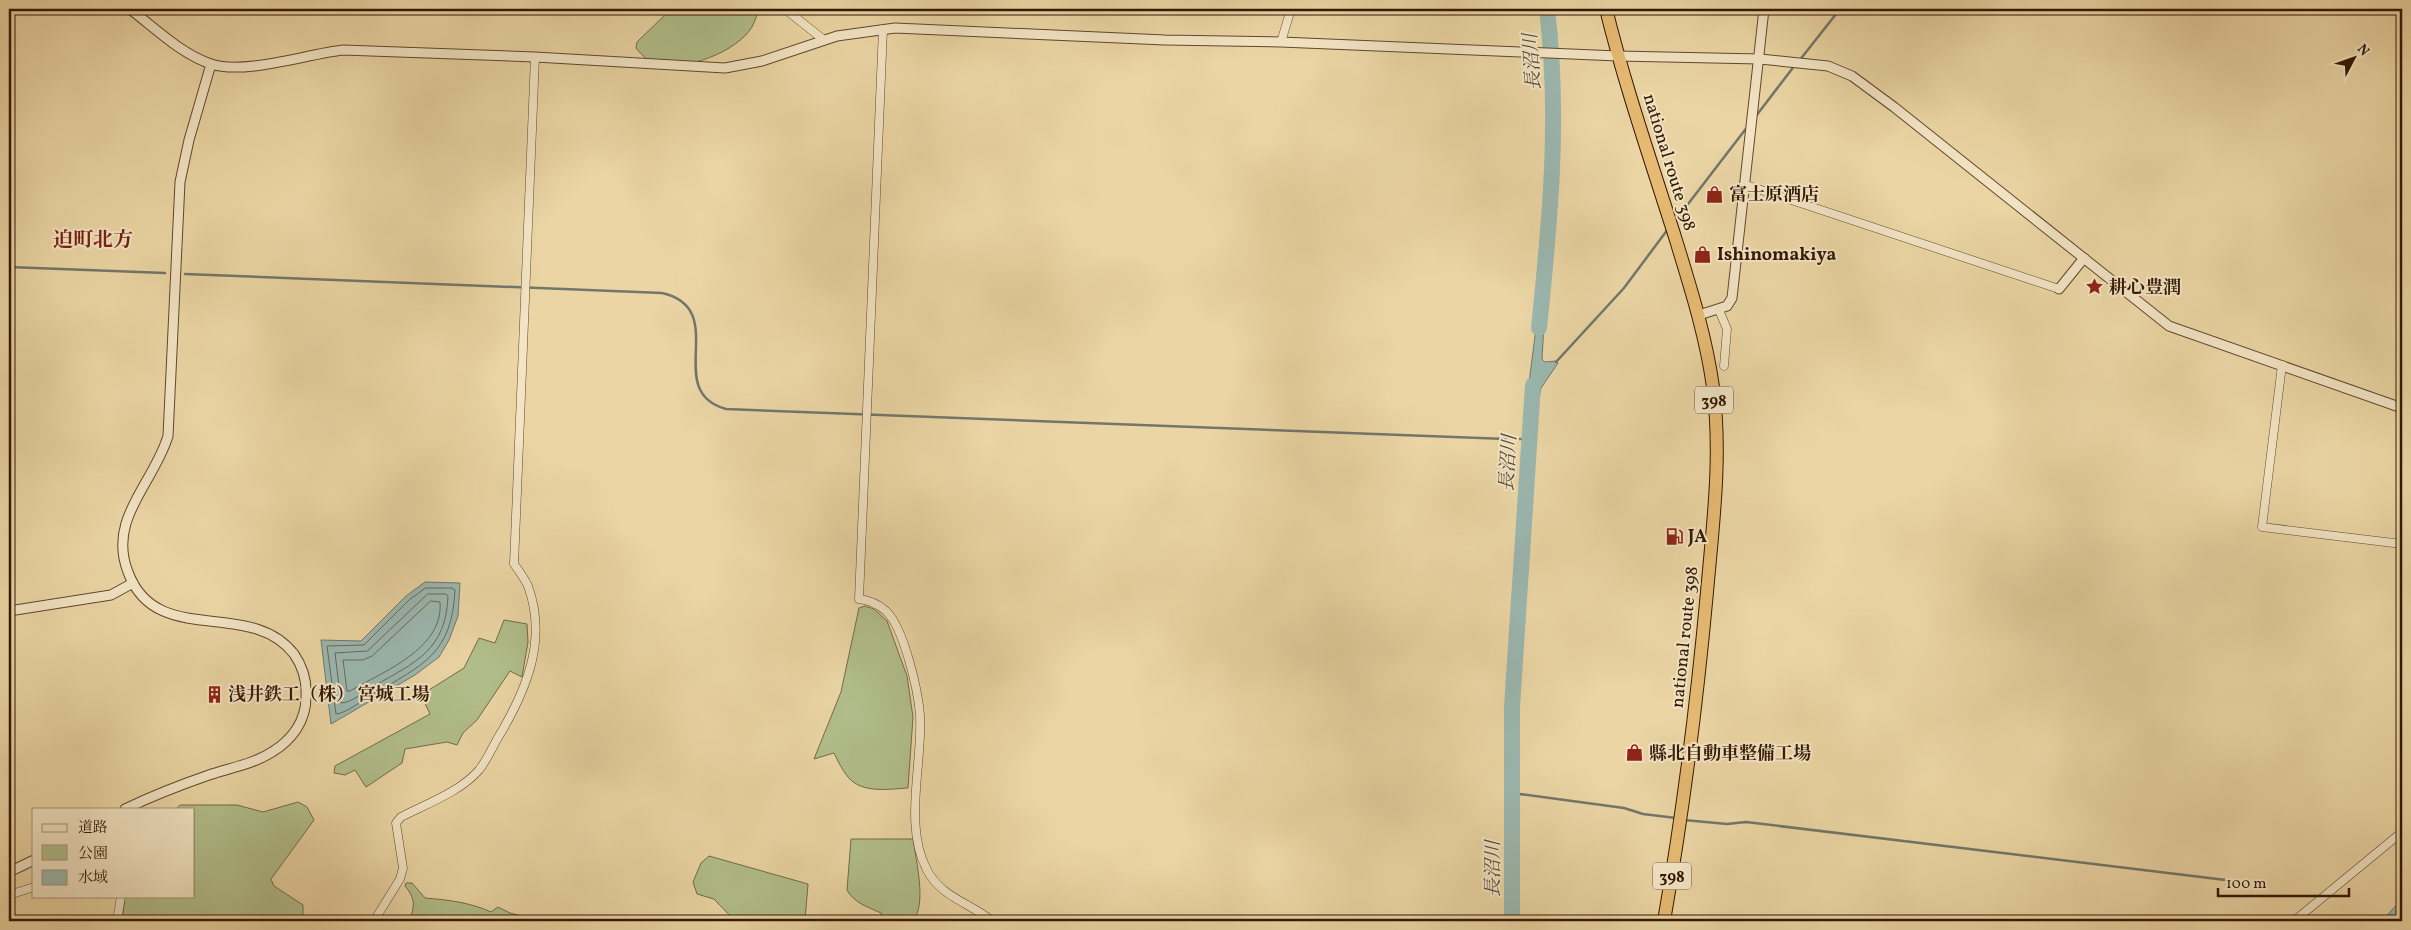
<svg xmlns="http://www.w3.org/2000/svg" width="2411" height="930" viewBox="0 0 2411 930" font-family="Vollkorn,'Noto Serif JP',serif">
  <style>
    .green { fill: #b1be8b; stroke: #726b48 }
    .water { fill: #9bb7af; stroke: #72776b }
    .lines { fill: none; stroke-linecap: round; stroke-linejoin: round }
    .shore { stroke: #68685a; stroke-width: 1 }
    .stream { stroke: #72776b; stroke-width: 2.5 }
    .river { stroke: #9bb7af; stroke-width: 16 }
    .minor-casing { stroke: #62472c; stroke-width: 9 }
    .tertiary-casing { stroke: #62472c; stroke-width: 11 }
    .trunk-casing { stroke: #341804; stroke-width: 14 }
    .minor { stroke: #f2e4c4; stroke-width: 8 }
    .tertiary { stroke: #f2e4c4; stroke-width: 9 }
    .trunk { stroke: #e6ba72; stroke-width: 12 }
    .labels { text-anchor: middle; stroke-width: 4; stroke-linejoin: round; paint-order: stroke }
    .shield { fill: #f2e4c4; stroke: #6d553e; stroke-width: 1 }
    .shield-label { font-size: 16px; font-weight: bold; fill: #341804 }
    .street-label { font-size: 18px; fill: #341804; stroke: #f2e4c4 }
    .poi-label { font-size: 18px; font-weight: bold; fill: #341804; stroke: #f2e4c4; text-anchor: start }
    .water-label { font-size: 19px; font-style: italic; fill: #534837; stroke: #f2e4c4 }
    .quarter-label { font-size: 20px; font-weight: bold; fill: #7a1f14; stroke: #f2e4c4 }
  </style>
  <rect width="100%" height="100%" fill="#ebd5a4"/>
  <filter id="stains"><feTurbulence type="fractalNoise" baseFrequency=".004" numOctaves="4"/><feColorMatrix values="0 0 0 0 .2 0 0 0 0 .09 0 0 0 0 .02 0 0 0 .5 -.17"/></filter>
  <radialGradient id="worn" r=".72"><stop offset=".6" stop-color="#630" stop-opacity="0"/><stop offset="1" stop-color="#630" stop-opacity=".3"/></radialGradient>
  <g class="green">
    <path d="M671,9H759C757,15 755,21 752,27C737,52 685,71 657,65C649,63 642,55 636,48L637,42Z"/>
    <path d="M865,606L874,609L887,621L907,676L913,717L908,788C889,789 862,794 848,777C842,770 838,761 834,753L814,759L841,692L859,608Z"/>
    <path d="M504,620L527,624L528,642L522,677L510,671L477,720L463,733L457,745L447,742L405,749L402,763L366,787L355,770L345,775L334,773L335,766L430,714L421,695L464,668L479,638L495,643Z"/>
    <path d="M298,802L307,807L314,820L271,879L274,886L303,905V921H122L125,896H194V809H176L180,805H237L263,812Z"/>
    <path d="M851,839H913C916,861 927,904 913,921H883L881,913C868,907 854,903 847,890Z"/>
    <path d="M709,856L808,884L805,921H735L714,899L697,894L693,882L701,863Z"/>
    <path d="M406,883H412L425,898C448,900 469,902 491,912L498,907L510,913L540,921H408C416,907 415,898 405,886Z"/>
  </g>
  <g class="water">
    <path d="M1539,305L1545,306L1542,359L1545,362L1556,361L1558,363L1541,388L1537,408L1526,406Z"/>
    <path d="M425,582L460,583L458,616L449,640L439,657L415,675L331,724L321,640L361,641L406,596Z"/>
    <path d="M2402,899V921H2382Z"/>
  </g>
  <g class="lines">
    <g class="shore">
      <path d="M426,588H452L455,590C452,654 423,665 373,694C362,700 347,713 336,714L327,646L364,645L409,600Z"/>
      <path d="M428,594H446L448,596C446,650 416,662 374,686C365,691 351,703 341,703L335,653L367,651Z"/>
      <path d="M431,601L440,602C444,649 382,672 350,691H347L343,660H363L372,656Z"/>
    </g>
    <g class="stream">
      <path d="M1799,61L1840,9"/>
      <path d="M1756,116L1795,65"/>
      <path d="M1675,221L1748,126"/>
      <path d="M9,267L165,273"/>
      <path d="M185,274L662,293C732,309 661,391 726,409L1506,439"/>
      <path d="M1556,362L1624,288L1668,229"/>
      <path d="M1520,439H1529"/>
      <path d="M1512,793L1624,808L1643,814L1676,818"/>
      <path d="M1684,820L1727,824L1746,822L2234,881"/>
    </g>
    <g class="river">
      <path d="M1539,328C1550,221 1560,117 1547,9"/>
      <path d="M1512,921V707L1533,385"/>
    </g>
    <defs>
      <g id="minor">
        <path d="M785,9L824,40"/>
        <path d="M883,29L859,599C869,600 878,604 886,611C904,628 918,690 920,715C923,763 903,825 927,870C941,897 970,903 992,921"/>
        <path d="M1281,42L1291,9"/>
        <path d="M1746,185L2059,289"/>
        <path d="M1719,310L1727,329L1724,366"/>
        <path d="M2282,365L2262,527L2402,544"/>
        <path d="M9,895L34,887"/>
        <path d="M117,921L121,896"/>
        <path d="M374,921L400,879L403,868L396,823L401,817C426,804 460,792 479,770C488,759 494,743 502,731C528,686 547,638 528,586C525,579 519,571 514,564L535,57"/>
        <path d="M2294,921L2402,832"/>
      </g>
      <g id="tertiary">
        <path d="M130,9C155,28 181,54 211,64C245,75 307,54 343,50L535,57L725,68L762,61L837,36L895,28L1165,40L1281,42L1618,56L1760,59L1828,66L1852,76L1894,107L2169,326L2402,408"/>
        <path d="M2059,289L2084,258"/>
        <path d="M1699,315L1727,306L1732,298L1764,9"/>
        <path d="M9,611L111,595L133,583"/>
        <path d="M125,809C152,796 180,785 209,775C229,768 254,764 272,752C292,740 306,721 306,697C307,682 303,667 294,654C250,597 156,649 128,572C107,519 154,483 168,436L180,182L189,140L211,64"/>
        <path d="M9,872L34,860"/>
      </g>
      <path id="trunk" d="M1606,9C1625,86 1651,161 1675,237C1690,286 1706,336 1713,387C1722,455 1713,524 1707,592C1697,702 1683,812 1664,921"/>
    </defs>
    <use href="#minor" class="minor-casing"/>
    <use href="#tertiary" class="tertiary-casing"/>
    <use href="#trunk" class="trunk-casing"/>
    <use href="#minor" class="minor"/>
    <use href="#tertiary" class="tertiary"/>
    <use href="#trunk" class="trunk"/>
  </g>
  <defs>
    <symbol id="shop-bare" viewBox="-9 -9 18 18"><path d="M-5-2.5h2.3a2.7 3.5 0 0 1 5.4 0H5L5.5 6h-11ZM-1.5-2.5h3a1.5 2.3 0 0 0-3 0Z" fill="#8f2418" stroke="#f2e4c4" stroke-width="2.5" paint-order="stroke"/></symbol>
    <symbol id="sight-bare" viewBox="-9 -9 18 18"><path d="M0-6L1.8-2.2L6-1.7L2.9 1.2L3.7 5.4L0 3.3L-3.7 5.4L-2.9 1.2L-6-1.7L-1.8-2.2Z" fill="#8f2418" stroke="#f2e4c4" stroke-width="2.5" paint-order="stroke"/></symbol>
    <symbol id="fuel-bare" viewBox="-9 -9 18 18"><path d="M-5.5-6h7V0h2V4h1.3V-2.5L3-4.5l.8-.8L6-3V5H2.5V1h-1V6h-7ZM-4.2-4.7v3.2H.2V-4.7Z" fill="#8f2418" stroke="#f2e4c4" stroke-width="2.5" paint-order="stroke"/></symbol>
    <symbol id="building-bare" viewBox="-9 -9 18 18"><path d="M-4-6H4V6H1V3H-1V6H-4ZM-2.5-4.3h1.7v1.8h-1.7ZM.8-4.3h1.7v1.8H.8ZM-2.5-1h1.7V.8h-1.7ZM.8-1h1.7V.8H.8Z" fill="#8f2418" stroke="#f2e4c4" stroke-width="2.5" paint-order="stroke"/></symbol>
  </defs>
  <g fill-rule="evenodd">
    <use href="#shop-bare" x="1702" y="182" width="25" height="25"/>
    <use href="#shop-bare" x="1690" y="242" width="25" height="25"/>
    <use href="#sight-bare" x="2082" y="274" width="25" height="25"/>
    <use href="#fuel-bare" x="1662" y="524" width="25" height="25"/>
    <use href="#building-bare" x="202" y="682" width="25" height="25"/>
    <use href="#shop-bare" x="1622" y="740" width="25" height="25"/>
  </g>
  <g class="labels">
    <g class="shield">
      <rect x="1695" y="386.5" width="38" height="27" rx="4"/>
      <rect x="1653" y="862.5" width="38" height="27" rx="4"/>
    </g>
    <g class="shield-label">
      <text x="1714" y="406">398</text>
      <text x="1672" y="882">398</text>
    </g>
    <g class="street-label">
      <text transform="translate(1670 162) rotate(73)" y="6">national route 398</text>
      <text transform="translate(1684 637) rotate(-84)" y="6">national route 398</text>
    </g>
    <g class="poi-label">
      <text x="1729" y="200">富士原酒店</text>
      <text x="1717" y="260">Ishinomakiya</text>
      <text x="2109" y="293">耕心豊潤</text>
      <text x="1688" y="542">JA</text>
      <text x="228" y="700">浅井鉄工（株） 宮城工場</text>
      <text x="1649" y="759">縣北自動車整備工場</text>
    </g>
    <g class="water-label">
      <text transform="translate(1531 62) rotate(-94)" y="7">長沼川</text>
      <text transform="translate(1507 463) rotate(-87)" y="7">長沼川</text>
      <text transform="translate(1492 869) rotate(-90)" y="7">長沼川</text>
    </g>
    <g class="quarter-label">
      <text x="93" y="246">迫町北方</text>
    </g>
  </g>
  <rect width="2411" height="930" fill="none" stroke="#ebd5a4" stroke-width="30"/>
  <rect x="10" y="10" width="2391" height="910" fill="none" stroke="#341804" stroke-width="2.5"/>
  <rect x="15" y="15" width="2381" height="900" fill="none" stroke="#341804"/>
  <rect x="32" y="808" width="162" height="90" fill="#f2e4c4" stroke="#a69277"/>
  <rect x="42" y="824" width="25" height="8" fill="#f2e4c4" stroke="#a69277"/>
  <text x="78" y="832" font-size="15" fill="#341804">道路</text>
  <rect x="42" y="845" width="25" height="15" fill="#b1be8b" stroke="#a69277"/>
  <text x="78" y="858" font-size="15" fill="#341804">公園</text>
  <rect x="42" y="870" width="25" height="15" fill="#9bb7af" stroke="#a69277"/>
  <text x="78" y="882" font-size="15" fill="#341804">水域</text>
  <g transform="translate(2354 58) rotate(49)" stroke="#f2e4c4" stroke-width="4" paint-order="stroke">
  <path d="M0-4L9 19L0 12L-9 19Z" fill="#341804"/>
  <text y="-8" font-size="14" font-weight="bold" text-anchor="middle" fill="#341804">N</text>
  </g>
  <path d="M2218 888v8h131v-8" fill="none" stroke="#341804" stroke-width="2.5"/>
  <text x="2226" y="888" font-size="15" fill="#341804" stroke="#f2e4c4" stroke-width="4" paint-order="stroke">100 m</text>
  <rect width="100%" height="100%" filter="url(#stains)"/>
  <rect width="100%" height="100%" fill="url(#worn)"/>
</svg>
